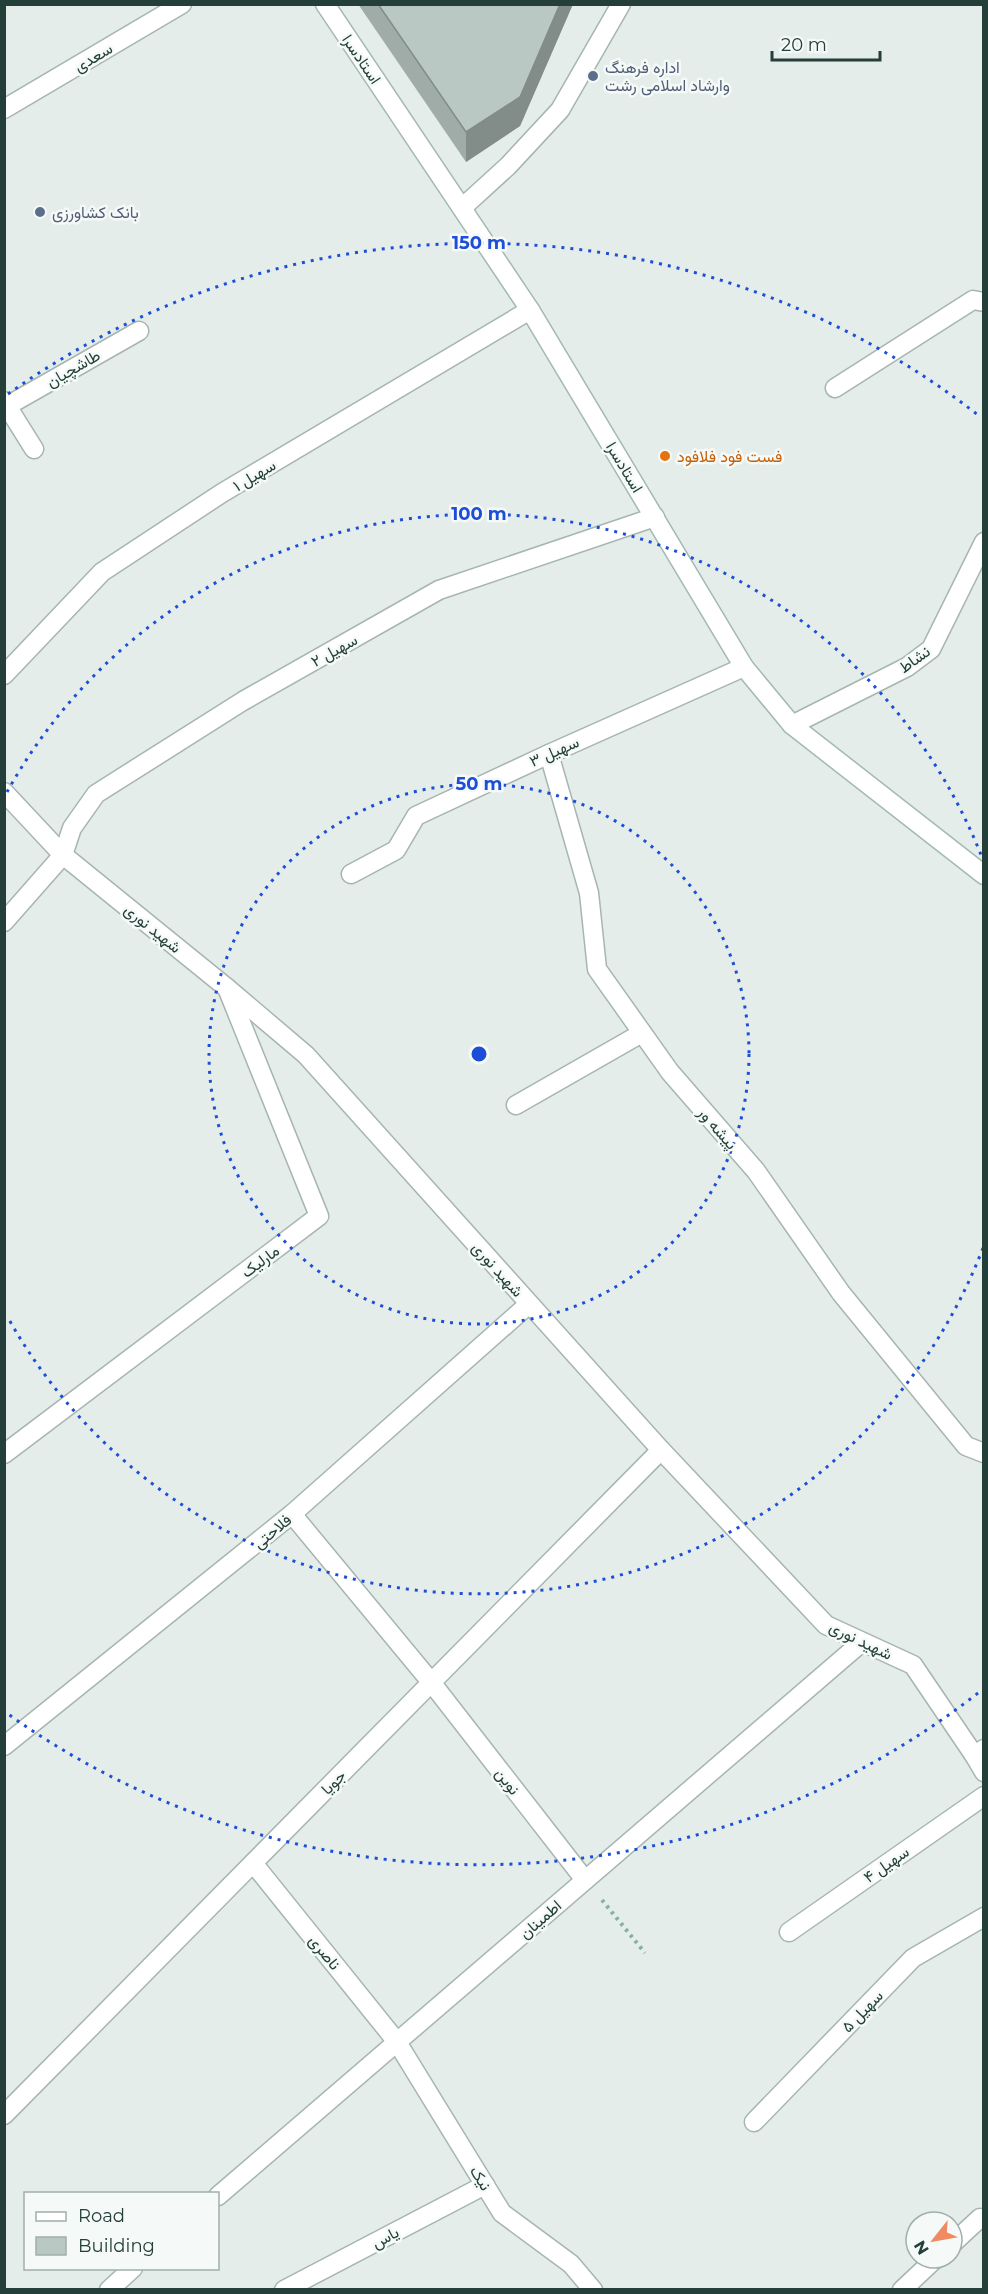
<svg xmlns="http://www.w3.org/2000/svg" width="988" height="2294" viewBox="0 0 988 2294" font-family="Montserrat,Vazirmatn,sans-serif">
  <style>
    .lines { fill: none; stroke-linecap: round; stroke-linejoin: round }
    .service-casing { stroke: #a7b5b1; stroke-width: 21 }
    .pedestrian-casing { stroke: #a7b5b1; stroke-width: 21 }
    .minor-casing { stroke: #a7b5b1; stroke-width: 21 }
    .secondary-casing { stroke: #a3b9b2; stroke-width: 21 }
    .path { stroke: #86b0a5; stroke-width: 4; stroke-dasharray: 3 4.5; stroke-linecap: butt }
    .service { stroke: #fff; stroke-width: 18 }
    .pedestrian { stroke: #fff; stroke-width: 18 }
    .minor { stroke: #fff; stroke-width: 18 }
    .secondary { stroke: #fff; stroke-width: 18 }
    .wall { fill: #a0aca8 }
    .shaded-wall { fill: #828c88 }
    .building { fill: #bac8c3; stroke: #828c88; stroke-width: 1.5 }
    .ring { fill: none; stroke: #1d4ed8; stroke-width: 3; stroke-dasharray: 3 6 }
    .service-dot { fill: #5c6f8a; stroke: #f5faf8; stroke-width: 2 }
    .food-dot { fill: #e8710a; stroke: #f5faf8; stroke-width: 2 }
    .labels { text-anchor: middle; stroke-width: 5; stroke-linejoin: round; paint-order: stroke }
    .street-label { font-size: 16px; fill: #243f39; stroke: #f5faf8 }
    .service-label { font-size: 16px; fill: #4e5e75; stroke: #f5faf8; text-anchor: start }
    .food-label { font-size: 16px; fill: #c56008; stroke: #f5faf8; text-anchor: start }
    .centre { fill: #1d4ed8; stroke: #f5faf8; stroke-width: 3 }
    .ring-label { font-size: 18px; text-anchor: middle; font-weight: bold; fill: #1d4ed8; stroke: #f5faf8; stroke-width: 5; stroke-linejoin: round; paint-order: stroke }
  </style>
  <rect width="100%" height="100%" fill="#e4edea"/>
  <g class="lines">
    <defs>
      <g id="service">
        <path d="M4,109L182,4"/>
        <path d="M4,401L34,449"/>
        <path d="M7,406L139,331"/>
        <path d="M4,1454L319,1216L227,988"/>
        <path d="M974,1755L984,1772"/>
        <path d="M789,1932L984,1796"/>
        <path d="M754,2122L913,1958L984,1917"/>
      </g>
      <path id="pedestrian" d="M463,207L508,166L560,110L621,4"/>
      <g id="minor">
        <path d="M835,388L973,300L984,302"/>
        <path d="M4,675L102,572L222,493L530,310"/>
        <path d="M792,725L907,667L931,649L984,542"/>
        <path d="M549,754L589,893L597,969L670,1072L756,1171L841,1293L966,1446L984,1453"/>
        <path d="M4,792L63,855L227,988L306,1055L661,1450L826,1625L913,1665L974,1755L984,1749"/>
        <path d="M351,874L396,850L416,816L549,754L744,667"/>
        <path d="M4,922L63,855L72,828L96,794L243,701L439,590L655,517"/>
        <path d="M516,1105L642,1033"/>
        <path d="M292,1514L431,1682L585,1880"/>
        <path d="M4,1746L292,1514L529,1304"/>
        <path d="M253,1863L397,2042L502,2213L571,2264L593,2290"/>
        <path d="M4,2115L661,1450"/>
        <path d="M218,2196L862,1642"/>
        <path d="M952,2244L980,2218"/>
        <path d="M109,2290L133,2268"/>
        <path d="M284,2290L485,2185"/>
        <path d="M902,2290L936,2258"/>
      </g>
      <path id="secondary" d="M325,4L530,310L744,667L792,725L984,875"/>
    </defs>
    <use href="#service" class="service-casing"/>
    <use href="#pedestrian" class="pedestrian-casing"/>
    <use href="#minor" class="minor-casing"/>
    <use href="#secondary" class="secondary-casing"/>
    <path class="path" d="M602,1900L645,1953"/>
    <use href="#service" class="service"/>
    <use href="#pedestrian" class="pedestrian"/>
    <use href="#minor" class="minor"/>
    <use href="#secondary" class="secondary"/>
  </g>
  <path class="wall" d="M358,4H573L520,126L466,162Z"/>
  <path class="shaded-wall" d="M560,4H573L520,126L466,162V132Z"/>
  <path class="building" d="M378,4H560L520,97L466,132Z"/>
  <g class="ring">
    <circle cx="479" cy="1054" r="270"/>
    <path d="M983 1248A540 540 0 0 1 7 1316M7 792A540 540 0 0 1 983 860"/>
    <path d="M978 1693A811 811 0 0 1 8 1714M8 394A811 811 0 0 1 978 415"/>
  </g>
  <g class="service-dot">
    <circle cx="593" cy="76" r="6"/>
    <circle cx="40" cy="212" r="6"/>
  </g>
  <circle class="food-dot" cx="665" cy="456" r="6"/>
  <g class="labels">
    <g class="street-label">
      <text transform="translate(93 57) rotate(-31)" y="6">سعدی</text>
      <text transform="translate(362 59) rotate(56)" y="6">استادسرا</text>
      <text transform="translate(73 368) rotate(-30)" y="6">طاشچیان</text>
      <text transform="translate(625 467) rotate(59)" y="6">استادسرا</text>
      <text transform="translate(254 475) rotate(-31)" y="6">سهیل ۱</text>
      <text transform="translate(334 650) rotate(-29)" y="6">سهیل ۲</text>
      <text transform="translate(914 659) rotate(-36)" y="6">نشاط</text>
      <text transform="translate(554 751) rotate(-24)" y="6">سهیل ۳</text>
      <text transform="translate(153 928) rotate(39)" y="6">شهید نوری</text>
      <text transform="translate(718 1128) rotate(49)" y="6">پیشه ور</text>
      <text transform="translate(260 1261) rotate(-37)" y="6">مارلیک</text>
      <text transform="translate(498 1269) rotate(48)" y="6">شهید نوری</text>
      <text transform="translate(272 1531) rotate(-39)" y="6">فلاحتی</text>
      <text transform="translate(861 1640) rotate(26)" y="6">شهید نوری</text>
      <text transform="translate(508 1781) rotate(52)" y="6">نوین</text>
      <text transform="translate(333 1782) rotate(-45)" y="6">جویا</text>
      <text transform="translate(886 1864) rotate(-35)" y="6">سهیل ۴</text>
      <text transform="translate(540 1919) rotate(-41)" y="6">اطمینان</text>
      <text transform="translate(325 1952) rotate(51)" y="6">ناصری</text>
      <text transform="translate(862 2011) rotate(-46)" y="6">سهیل ۵</text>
      <text transform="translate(481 2178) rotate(58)" y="6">نیک</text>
      <text transform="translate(385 2237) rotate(-28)" y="6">یاس</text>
    </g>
    <g class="service-label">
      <text x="605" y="73">اداره فرهنگ<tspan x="605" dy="18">وارشاد اسلامی رشت</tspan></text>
      <text x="52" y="218">بانک کشاورزی</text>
    </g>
    <g class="food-label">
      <text x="677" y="462">فست فود فلافود</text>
    </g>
  </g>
  <circle cx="479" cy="1054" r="9" class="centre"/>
  <g class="ring-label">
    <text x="479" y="249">150 m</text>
    <text x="479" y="520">100 m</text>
    <text x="479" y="790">50 m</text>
  </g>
  <rect width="988" height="2294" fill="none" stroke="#243f39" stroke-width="12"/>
  <rect x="24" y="2192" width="195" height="78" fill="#f5faf8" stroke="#a1afac" stroke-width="1.5"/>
  <rect x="36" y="2212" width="30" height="9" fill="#ffffff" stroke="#a1afac" stroke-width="1.5"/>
  <text x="78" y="2222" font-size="18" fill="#243f39">Road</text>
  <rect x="36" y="2237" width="30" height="18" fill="#bac8c3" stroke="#a1afac" stroke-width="1.5"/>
  <text x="78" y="2252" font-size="18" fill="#243f39">Building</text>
  <g transform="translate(934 2240) rotate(239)"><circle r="28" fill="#f5faf8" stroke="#a1afac" stroke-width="1.5"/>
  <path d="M0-4.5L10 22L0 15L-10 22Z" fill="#ef8a61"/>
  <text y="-9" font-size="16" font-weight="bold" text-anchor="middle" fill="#243f39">N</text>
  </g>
  <path d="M772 51v9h108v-9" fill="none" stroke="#243f39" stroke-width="3"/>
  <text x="781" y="51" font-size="18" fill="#243f39" stroke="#f5faf8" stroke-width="4.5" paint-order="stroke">20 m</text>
</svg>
